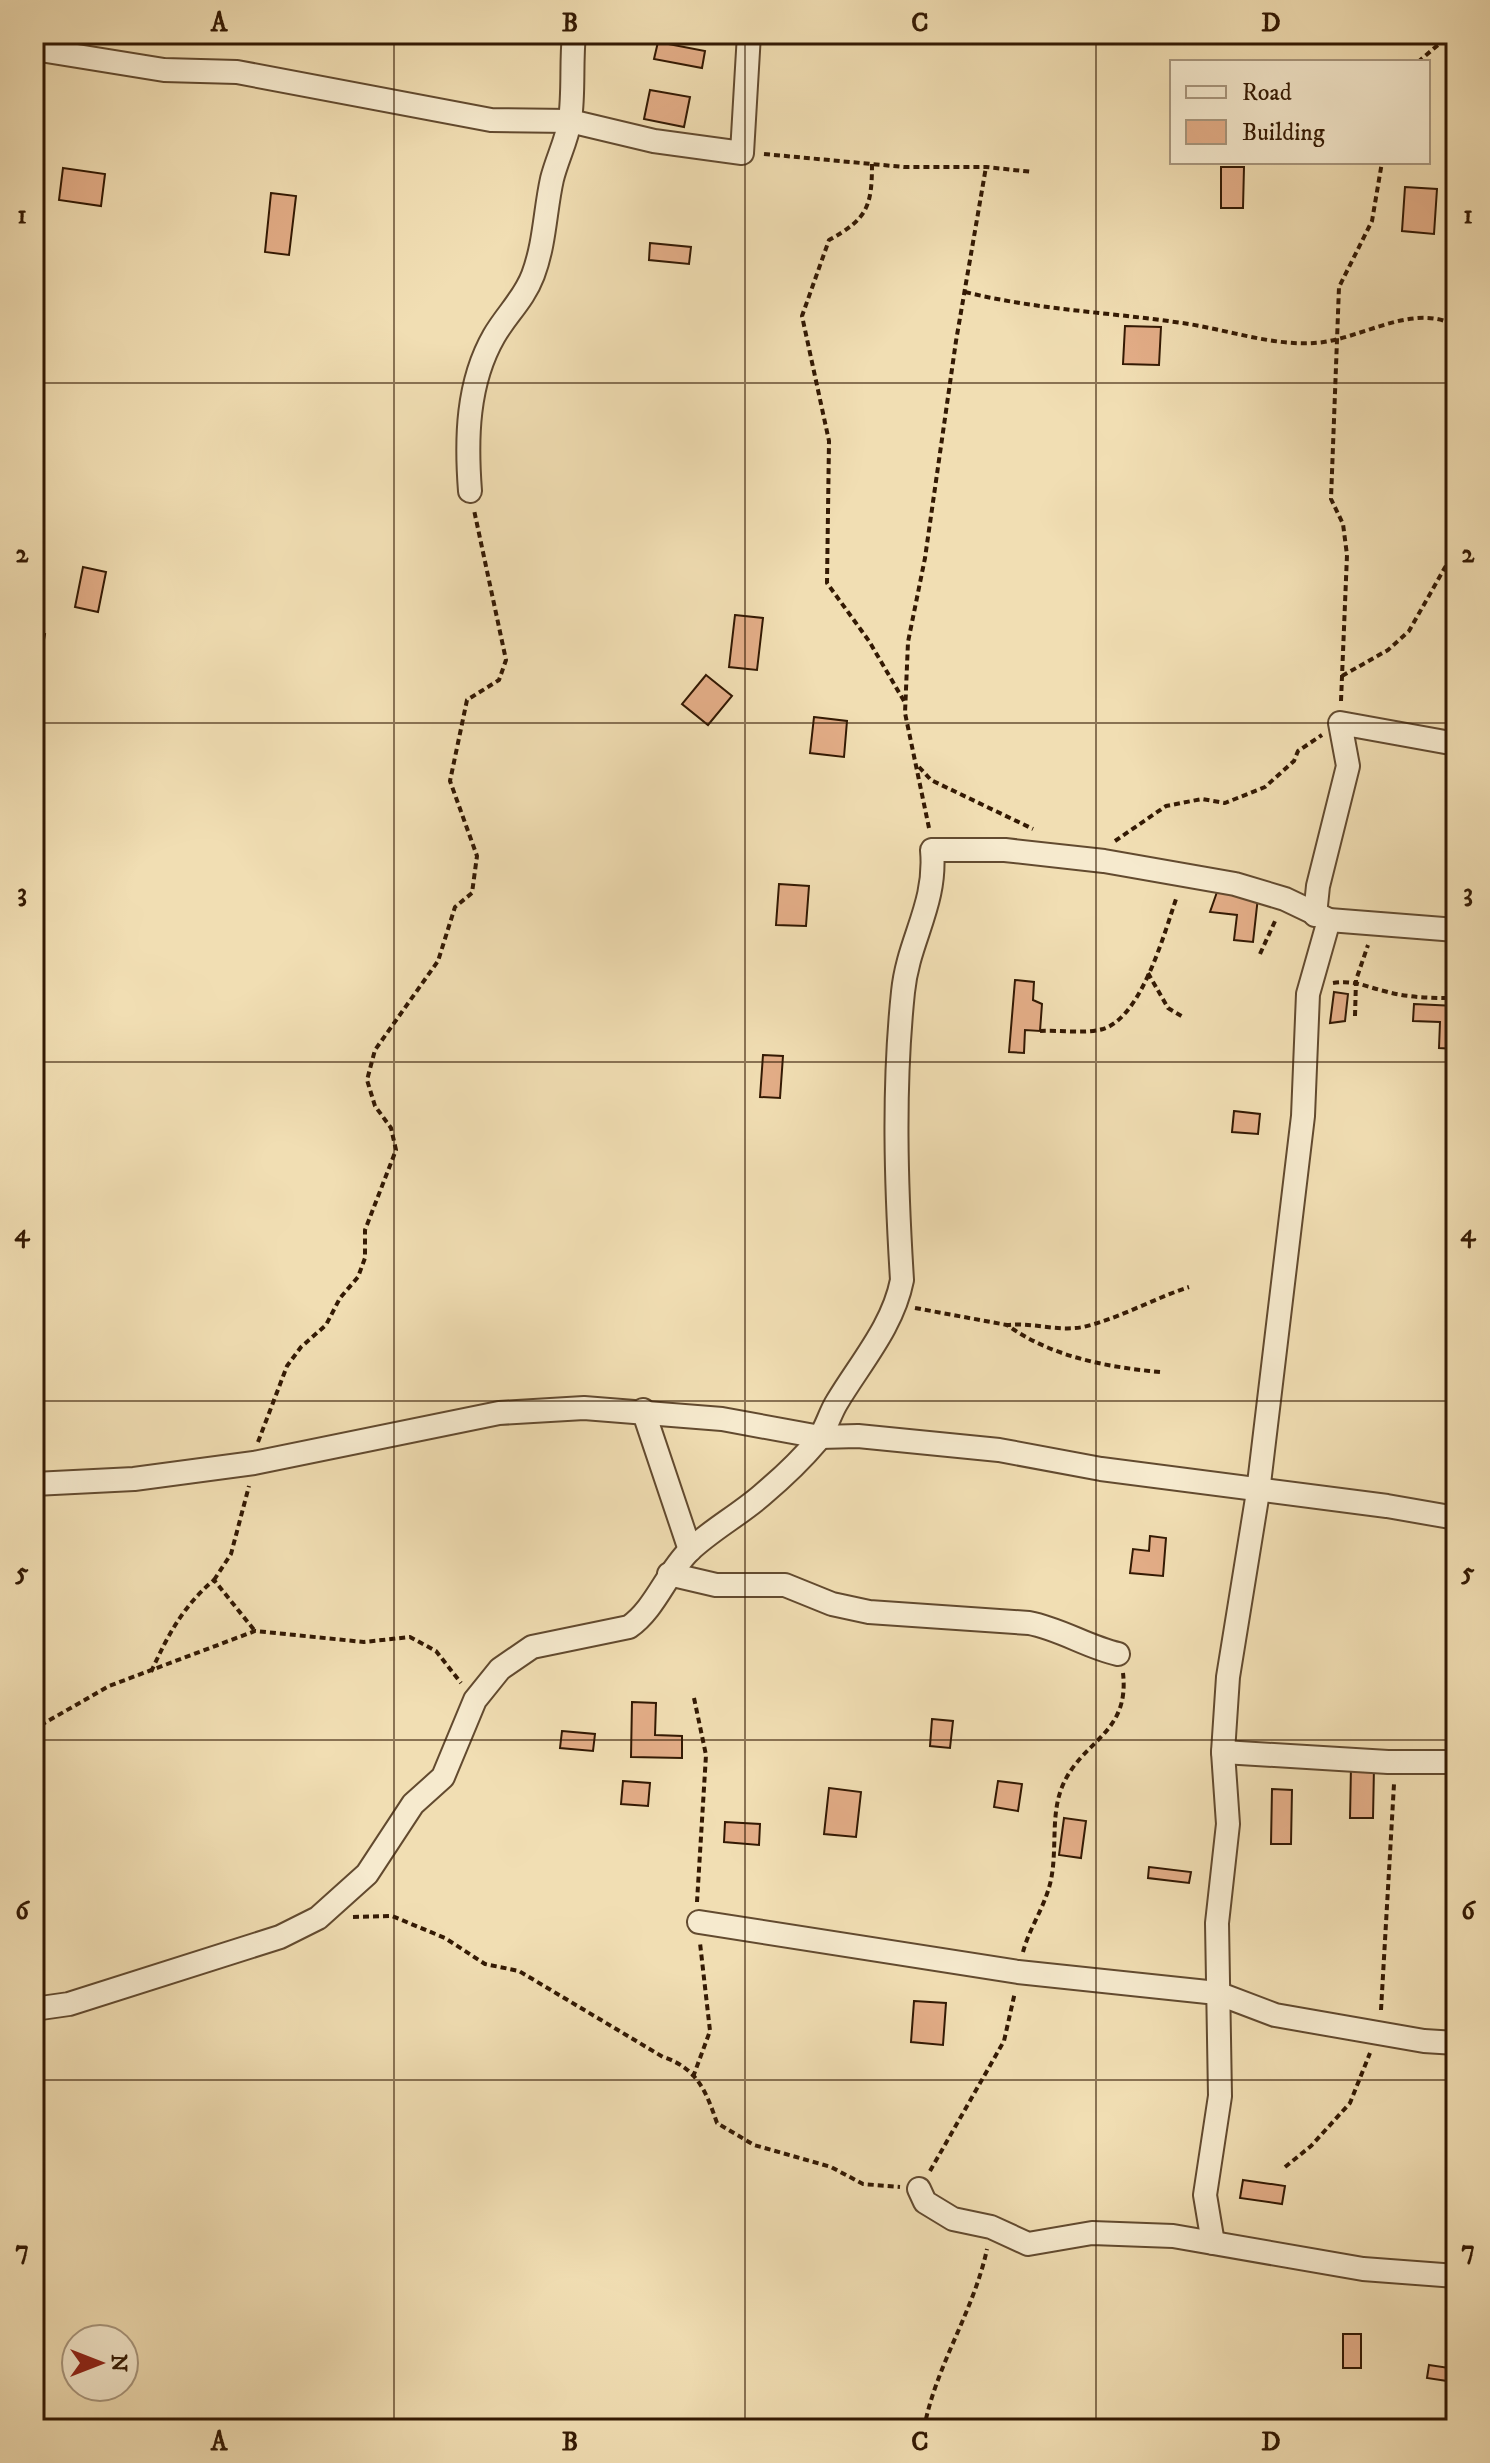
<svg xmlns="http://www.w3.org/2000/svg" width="1490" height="2463" viewBox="0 0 1490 2463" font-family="'IM FELL DW Pica',serif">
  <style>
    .building { fill: #e3ad87; stroke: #331903; stroke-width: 2 }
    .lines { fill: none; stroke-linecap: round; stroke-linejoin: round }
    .street-casing { stroke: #624a2f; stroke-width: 26 }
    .path { stroke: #331903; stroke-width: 4; stroke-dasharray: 6 4; stroke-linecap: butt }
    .street { stroke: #f6eace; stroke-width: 22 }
    .grid { fill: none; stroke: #331903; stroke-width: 2; stroke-opacity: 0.55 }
    .neatline { fill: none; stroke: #331903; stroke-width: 3 }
    .grid-label { font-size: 26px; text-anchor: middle; font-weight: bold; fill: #331903 }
  </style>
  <rect width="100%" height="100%" fill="#f1deb3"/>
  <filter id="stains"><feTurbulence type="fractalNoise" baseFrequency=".0025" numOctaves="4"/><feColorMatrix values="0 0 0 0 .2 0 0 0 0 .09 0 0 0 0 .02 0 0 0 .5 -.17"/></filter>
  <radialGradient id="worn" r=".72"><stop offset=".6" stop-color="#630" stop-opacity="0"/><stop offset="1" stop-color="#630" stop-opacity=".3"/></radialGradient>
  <g class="building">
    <path d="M658,42L705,51L702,68L654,59Z"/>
    <path d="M650,90L690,97L684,127L644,119Z"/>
    <path d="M1221,167H1244L1243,208H1221Z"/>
    <path d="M63,168L105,174L101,206L59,200Z"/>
    <path d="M1405,187L1437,189L1434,234L1402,231Z"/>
    <path d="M271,193L296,196L289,255L265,252Z"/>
    <path d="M650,243L691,247L689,264L649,260Z"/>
    <path d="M1125,326L1161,327L1159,365L1123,364Z"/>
    <path d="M83,567L106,572L98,612L75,607Z"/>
    <path d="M735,615L763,618L757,670L729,667Z"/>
    <path d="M34,632L45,634L41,657L34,655Z"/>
    <path d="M706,675L732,696L708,725L682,704Z"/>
    <path d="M814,717L847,721L844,757L810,753Z"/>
    <path d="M779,884L809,886L806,926L776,925Z"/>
    <path d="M1217,892L1258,897L1253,942L1234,940L1237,915L1210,912Z"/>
    <path d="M1015,980L1034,982L1033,1000L1042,1004L1040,1031L1025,1030L1024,1053L1009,1052Z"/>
    <path d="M1334,992L1348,994L1345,1021L1330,1023Z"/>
    <path d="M1414,1004L1456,1006L1455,1049L1439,1048L1440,1022L1413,1021Z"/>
    <path d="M763,1055L783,1056L780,1098L760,1097Z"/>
    <path d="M1234,1111L1260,1114L1258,1134L1232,1132Z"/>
    <path d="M1150,1536L1166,1538L1163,1576L1130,1573L1133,1549L1149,1551Z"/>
    <path d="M632,1702L656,1703L655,1735L682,1736V1758L631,1757Z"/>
    <path d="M932,1719L953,1721L950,1748L930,1746Z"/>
    <path d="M562,1731L595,1734L593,1751L560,1748Z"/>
    <path d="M1351,1766L1374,1767L1373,1818H1350Z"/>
    <path d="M623,1781L650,1783L648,1806L621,1804Z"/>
    <path d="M998,1781L1022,1784L1018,1811L994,1807Z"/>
    <path d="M829,1788L861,1792L856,1837L824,1834Z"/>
    <path d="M1272,1789L1292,1790L1291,1844H1271Z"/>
    <path d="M1064,1818L1086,1821L1081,1858L1059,1855Z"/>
    <path d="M725,1822L760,1824L759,1845L724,1842Z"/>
    <path d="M1149,1867L1191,1872L1189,1883L1148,1878Z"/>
    <path d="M914,2001L946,2003L943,2045L911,2042Z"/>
    <path d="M1243,2180L1285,2186L1282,2204L1240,2198Z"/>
    <rect x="1343" y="2334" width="18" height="34"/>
    <path d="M1429,2365L1456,2369L1454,2382L1427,2378Z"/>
  </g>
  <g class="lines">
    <defs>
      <g id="street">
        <path d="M34,49L164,70L237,72L491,120L570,121L654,141L742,153L749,34"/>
        <path d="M470,491C466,439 467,383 494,336C506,315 524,299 533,275C545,243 545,210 552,179C557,159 567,140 570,120C574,92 571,62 574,34"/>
        <path d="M1315,915L1318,886L1348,766L1340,723L1456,744"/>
        <path d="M1329,920L1308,994L1303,1116L1258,1492L1228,1677L1223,1752L1388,1762H1456"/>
        <path d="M643,1410L690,1550"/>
        <path d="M34,1484L134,1479L254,1463L499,1413L584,1408L722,1419L820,1437L858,1436L999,1450L1101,1469L1387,1506L1456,1518"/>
        <path d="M669,1574L716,1585H785L832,1604L869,1612L1029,1623C1061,1629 1087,1647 1118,1654"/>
        <path d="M699,1922L1018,1972L1217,1993L1275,2015L1424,2041L1456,2043"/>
        <path d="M34,2009L69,2004L280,1937L318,1918L367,1874L413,1804L443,1777L475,1700L500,1669L532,1647L629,1627C655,1609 666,1574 689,1551C711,1530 739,1515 762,1495C781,1479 802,1459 818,1440C826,1429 830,1413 837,1402C861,1362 893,1326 902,1280C896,1184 893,1088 903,992C908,940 937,905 932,850H1005L1104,861L1235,884L1285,899L1329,920L1456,930"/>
        <path d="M919,2189L925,2202L953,2219L991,2227L1028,2244L1092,2233L1173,2236L1363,2269L1456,2276"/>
        <path d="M1213,2243L1205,2195L1220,2096L1217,1923L1228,1824L1223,1752"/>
      </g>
    </defs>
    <use href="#street" class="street-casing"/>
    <g class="path">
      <path d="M1418,62L1445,39L1456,42"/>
      <path d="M764,154L904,167H986L1033,172"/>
      <path d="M872,164C872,207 867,219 829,240L802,316L829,441L827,583L869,641L904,701"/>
      <path d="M965,292C1038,310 1108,312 1182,323C1225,329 1272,346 1314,343C1359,341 1413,301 1456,326"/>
      <path d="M1342,676L1388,650L1409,631L1456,548"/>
      <path d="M1341,701L1347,555L1343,524L1331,499L1339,287L1372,221L1382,162"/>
      <path d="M919,767L931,780L1033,829"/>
      <path d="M929,828L905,713L908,642L925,558L956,341L986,167"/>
      <path d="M1115,841L1166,806L1202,799L1225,803L1265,787L1294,761L1298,751L1322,735"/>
      <path d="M1260,954L1276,919"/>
      <path d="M1148,973L1168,1008L1183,1017"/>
      <path d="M1333,983C1354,980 1364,986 1384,991C1408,998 1432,998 1456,998"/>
      <path d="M1355,1016L1356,980L1368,945"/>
      <path d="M1040,1031C1059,1030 1085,1034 1103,1029C1142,1017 1165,931 1177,896"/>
      <path d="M915,1308L1007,1325"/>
      <path d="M1160,1372C1106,1367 1052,1357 1007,1325C1033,1322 1057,1332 1083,1327C1118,1319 1155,1298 1189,1287"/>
      <path d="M258,1442L287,1366L301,1347L326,1325L340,1298L358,1277L365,1258V1230L396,1150L391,1128L375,1106L367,1080L375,1050L438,961L455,907L472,893L477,856L450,781L467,700L499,680L506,660L474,510"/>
      <path d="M214,1580L231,1554L249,1486"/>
      <path d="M151,1672C168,1635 183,1606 214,1580L255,1631"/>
      <path d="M694,1698L706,1755L697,1902"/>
      <path d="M34,1733L41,1725L109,1686L255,1631L364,1642L410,1637L436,1651L461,1683"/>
      <path d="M353,1917L392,1916L445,1938L485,1964L519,1971L663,2057C697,2068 706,2091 717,2123L754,2145L831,2167L863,2184L900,2187"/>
      <path d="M1023,1952C1029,1929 1044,1908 1050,1884C1058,1852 1050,1817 1062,1787C1081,1740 1130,1735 1123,1673"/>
      <path d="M1381,2010L1394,1784"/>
      <path d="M693,2077L710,2031L700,1943"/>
      <path d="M1285,2167L1311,2146L1350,2103L1370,2053"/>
      <path d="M930,2171L1004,2041L1015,1992"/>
      <path d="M924,2429C935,2367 974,2311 987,2249"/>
    </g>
    <use href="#street" class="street"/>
  </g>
  <path class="grid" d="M394,34V2429M745,34V2429M1096,34V2429M34,383H1456M34,723H1456M34,1062H1456M34,1401H1456M34,1740H1456M34,2080H1456"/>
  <rect width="1490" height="2463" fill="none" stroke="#f1deb3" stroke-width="88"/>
  <rect x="1170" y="60" width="260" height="104" fill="#f6eace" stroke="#a8967d" stroke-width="2"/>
  <rect x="1186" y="86" width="40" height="12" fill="#f6eace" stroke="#a8967d" stroke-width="2"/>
  <text x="1242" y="100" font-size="24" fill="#331903">Road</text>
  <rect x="1186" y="120" width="40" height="24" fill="#e3ad87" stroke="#a8967d" stroke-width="2"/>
  <text x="1242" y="140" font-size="24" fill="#331903">Building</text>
  <g transform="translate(100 2363) rotate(90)"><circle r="38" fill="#f6eace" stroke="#a8967d" stroke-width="2"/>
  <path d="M0-6L14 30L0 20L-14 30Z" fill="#8f2418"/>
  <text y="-12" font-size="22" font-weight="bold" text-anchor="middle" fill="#331903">N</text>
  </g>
  <rect x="44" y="44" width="1402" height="2375" class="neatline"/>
  <g class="grid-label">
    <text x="219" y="31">A</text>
    <text x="570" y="31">B</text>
    <text x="920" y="31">C</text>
    <text x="1271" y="31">D</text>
    <text x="22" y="223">1</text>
    <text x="1468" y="223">1</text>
    <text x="22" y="562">2</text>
    <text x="1468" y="562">2</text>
    <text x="22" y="901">3</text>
    <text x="1468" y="901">3</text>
    <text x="22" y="1241">4</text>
    <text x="1468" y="1241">4</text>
    <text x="22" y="1580">5</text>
    <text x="1468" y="1580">5</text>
    <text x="22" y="1919">6</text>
    <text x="1468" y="1919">6</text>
    <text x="22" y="2258">7</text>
    <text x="1468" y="2258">7</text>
    <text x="219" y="2450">A</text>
    <text x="570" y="2450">B</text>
    <text x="920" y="2450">C</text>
    <text x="1271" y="2450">D</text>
  </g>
  <rect width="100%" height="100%" filter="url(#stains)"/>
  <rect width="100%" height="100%" fill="url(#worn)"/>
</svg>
